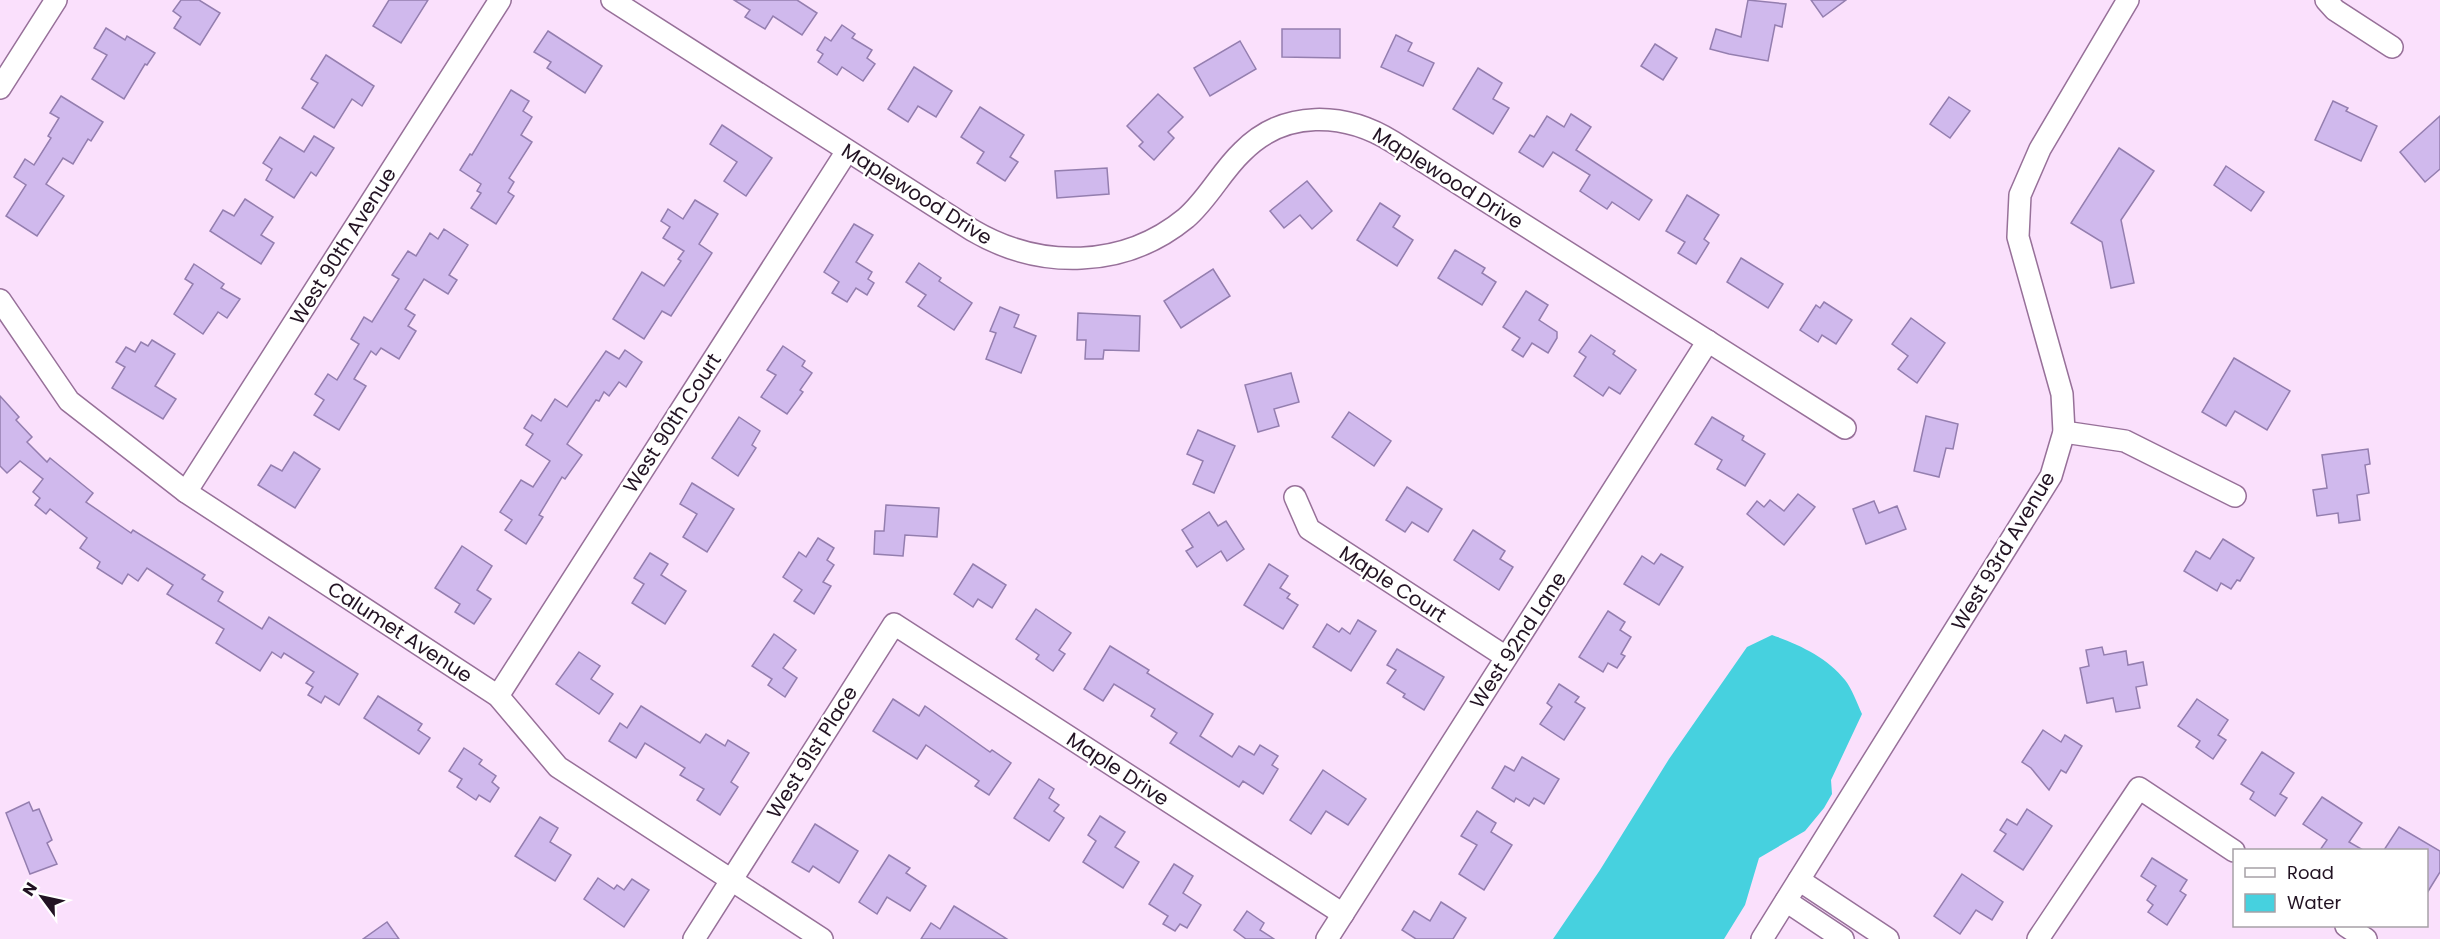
<svg xmlns="http://www.w3.org/2000/svg" width="2440" height="939" viewBox="0 0 2440 939" font-family="Poppins,sans-serif">
  <style>
    .water { fill: #46d1df }
    .building { fill: #d0b9ed; stroke: #947eaf; stroke-width: 1.5 }
    .lines { fill: none; stroke-linecap: round; stroke-linejoin: round }
    .minor-casing { stroke: #977099; stroke-width: 24 }
    .minor { stroke: #fff; stroke-width: 21 }
    .labels { text-anchor: middle; stroke-width: 5; stroke-linejoin: round; paint-order: stroke }
    .street-label { font-size: 20px; fill: #221323; stroke: #fff }
  </style>
  <rect width="100%" height="100%" fill="#fae0fc"/>
  <path class="water" d="M1772,635C1798,644 1827,657 1845,680C1852,689 1857,703 1862,714L1831,780L1832,794L1824,808L1805,831L1759,858L1745,905L1724,939H1553L1600,870L1669,759L1747,647Z"/>
  <g class="building">
    <path d="M181,0H199L220,13L200,45L174,28L181,17L173,11Z"/>
    <path d="M389,0H428L401,43L373,26Z"/>
    <path d="M734,0H797L817,13L802,35L773,16L765,29L745,17L750,10Z"/>
    <path d="M1748,0L1786,4L1782,27L1775,25L1768,61L1729,54L1710,49L1716,29L1741,37Z"/>
    <path d="M1811,0H1846L1823,17Z"/>
    <path d="M842,25L855,34L852,38L872,50L867,58L875,64L863,81L842,67L837,75L818,62L823,54L817,50L825,37L831,41Z"/>
    <path d="M106,28L125,40L127,36L155,53L147,65L145,64L124,99L92,79L107,55L94,48Z"/>
    <path d="M1282,29H1340V58L1282,57Z"/>
    <path d="M548,31L602,66L585,93L547,68L551,62L534,52Z"/>
    <path d="M1396,35L1412,43L1408,51L1434,63L1423,86L1381,67Z"/>
    <path d="M1240,41L1256,69L1210,96L1194,68Z"/>
    <path d="M1655,44L1677,58L1663,80L1641,66Z"/>
    <path d="M326,55L374,86L362,106L352,99L334,128L302,108L318,83L311,79Z"/>
    <path d="M914,67L952,91L936,117L918,106L908,122L888,109Z"/>
    <path d="M1478,68L1502,83L1493,99L1509,108L1493,134L1453,109Z"/>
    <path d="M511,90L529,101L523,111L532,117L521,135L532,142L509,178L514,182L508,192L514,196L496,224L471,208L481,193L477,191L481,184L460,170L470,154L472,155Z"/>
    <path d="M1158,94L1183,117L1168,132L1174,138L1154,160L1139,146L1143,142L1127,126Z"/>
    <path d="M61,96L103,122L91,141L88,139L73,164L63,158L46,184L64,196L37,236L6,216L26,185L14,177L25,159L34,165L51,138L48,136L59,118L50,113Z"/>
    <path d="M1949,97L1970,111L1950,138L1930,124Z"/>
    <path d="M2333,101L2348,108L2346,111L2377,126L2361,161L2315,140Z"/>
    <path d="M980,107L1024,135L1010,157L1018,162L1005,181L977,163L984,152L961,137Z"/>
    <path d="M1571,114L1591,127L1576,150L1652,200L1639,220L1612,202L1607,209L1580,191L1590,175L1553,152L1543,167L1519,152L1530,135L1534,137L1547,116L1564,127Z"/>
    <path d="M2440,116V169L2425,182L2400,152Z"/>
    <path d="M722,125L772,158L746,196L724,181L737,162L710,144Z"/>
    <path d="M314,136L334,148L316,176L311,172L294,198L266,180L272,169L263,163L280,137L304,152Z"/>
    <path d="M2119,148L2154,171L2121,220L2134,283L2111,288L2102,242L2071,223Z"/>
    <path d="M2226,166L2264,192L2251,211L2214,185Z"/>
    <path d="M1107,168L1109,194L1057,198L1055,171Z"/>
    <path d="M1307,181L1332,211L1312,229L1300,215L1284,228L1270,211Z"/>
    <path d="M1687,195L1719,215L1704,239L1709,243L1696,264L1678,253L1685,242L1666,231Z"/>
    <path d="M245,199L273,217L261,235L274,243L261,264L210,231L223,210L234,216Z"/>
    <path d="M695,200L718,214L699,244L712,253L671,316L662,311L644,339L613,319L642,272L664,286L681,261L678,259L684,251L663,238L670,227L661,221L668,209L683,219Z"/>
    <path d="M1380,203L1400,216L1393,227L1413,240L1397,266L1357,240Z"/>
    <path d="M854,224L873,235L856,262L872,272L868,279L874,283L867,295L856,288L847,302L832,293L839,282L824,272Z"/>
    <path d="M444,229L468,245L449,275L457,280L448,294L424,279L405,309L415,315L408,326L416,331L399,359L381,348L376,355L371,351L354,379L366,386L339,430L314,415L324,400L315,394L328,374L337,380L359,344L351,339L364,317L372,322L399,279L392,275L408,251L416,256L430,233L438,239Z"/>
    <path d="M1455,250L1485,268L1482,273L1496,282L1482,305L1438,278Z"/>
    <path d="M1741,258L1783,284L1768,308L1727,282Z"/>
    <path d="M919,263L941,278L939,281L972,303L954,330L918,306L926,295L906,282Z"/>
    <path d="M194,264L224,284L221,288L240,299L227,318L218,312L203,334L174,314L193,284L185,279Z"/>
    <path d="M1213,269L1230,296L1181,328L1164,301Z"/>
    <path d="M1526,291L1548,305L1539,320L1557,332V338L1548,353L1532,343L1523,357L1512,350L1520,338L1503,327Z"/>
    <path d="M1824,302L1852,320L1836,344L1822,335L1818,342L1800,330L1816,305L1820,308Z"/>
    <path d="M1000,307L1019,315L1014,327L1036,336L1021,373L986,359L996,333L990,331Z"/>
    <path d="M1078,313L1140,316L1139,351L1104,350L1103,359H1085L1086,340H1077Z"/>
    <path d="M1911,318L1945,343L1917,383L1898,369L1908,356L1892,344Z"/>
    <path d="M1591,335L1615,351L1613,354L1636,370L1620,394L1609,387L1603,396L1574,376L1586,357L1579,352Z"/>
    <path d="M152,340L175,354L155,386L176,399L163,419L112,388L125,367L116,362L126,347L135,352L141,342L148,346Z"/>
    <path d="M783,346L805,361L802,366L812,373L800,390L803,392L787,414L761,397L776,375L767,370Z"/>
    <path d="M625,350L642,362L626,387L619,382L609,396L604,392L599,401L596,400L567,444L582,455L565,479L562,477L539,515L543,517L526,544L505,530L512,520L500,512L521,480L533,487L550,461L526,445L533,434L524,428L532,415L541,421L555,399L567,407L606,351L619,359Z"/>
    <path d="M2234,358L2290,391L2267,430L2235,411L2226,426L2202,412Z"/>
    <path d="M1291,373L1299,402L1274,409L1279,426L1258,432L1245,385Z"/>
    <path d="M0,396L19,417L16,420L32,437L27,442L47,462L50,458L93,493L86,502L131,533L133,530L205,575L202,579L223,592L218,601L262,629L269,617L358,674L339,705L325,696L321,703L308,695L313,687L306,683L314,672L284,653L281,658L272,652L260,671L216,643L224,629L167,594L173,585L147,568L138,581L128,574L122,584L97,568L100,562L80,548L87,538L50,509L46,514L35,505L40,498L33,492L43,479L20,461L7,473L0,466Z"/>
    <path d="M1349,412L1391,441L1374,466L1332,437Z"/>
    <path d="M1926,416L1958,424L1953,449L1946,448L1939,477L1914,471Z"/>
    <path d="M739,417L760,431L752,445L756,448L738,476L712,458Z"/>
    <path d="M1712,417L1744,436L1742,440L1765,454L1745,486L1717,469L1722,460L1695,444Z"/>
    <path d="M1198,430L1235,446L1214,493L1193,484L1203,461L1187,454Z"/>
    <path d="M2368,449L2370,464L2365,465L2369,493L2357,495L2360,520L2339,523L2338,513L2317,516L2313,490L2327,488L2322,455Z"/>
    <path d="M294,452L320,469L295,508L258,485L271,465L282,471Z"/>
    <path d="M692,483L734,509L707,552L683,537L697,514L680,504Z"/>
    <path d="M1407,487L1442,509L1428,532L1412,522L1405,532L1386,520Z"/>
    <path d="M1798,494L1815,507L1784,545L1747,514L1757,501L1764,507L1770,500L1784,511Z"/>
    <path d="M1874,501L1879,513L1897,506L1906,529L1866,544L1853,509Z"/>
    <path d="M886,505L939,508L937,537L905,535L903,556L874,554L875,531H884Z"/>
    <path d="M1209,512L1218,526L1226,521L1244,549L1227,561L1221,551L1197,567L1186,551L1193,547L1182,530Z"/>
    <path d="M1473,530L1505,551L1500,559L1513,567L1499,590L1454,560Z"/>
    <path d="M818,538L834,548L827,560L834,565L823,582L831,586L814,614L794,601L802,590L783,577L799,552L806,557Z"/>
    <path d="M2223,539L2254,558L2240,581L2237,580L2231,589L2221,583L2217,591L2184,571L2196,551L2210,559Z"/>
    <path d="M462,546L492,566L477,590L491,599L474,624L455,612L460,604L435,588Z"/>
    <path d="M650,553L668,564L661,575L686,591L665,624L632,603L644,584L634,578Z"/>
    <path d="M1661,554L1683,567L1659,605L1624,584L1642,556L1654,564Z"/>
    <path d="M973,564L1006,585L992,608L978,599L973,607L954,594Z"/>
    <path d="M1269,564L1288,576L1280,588L1290,594L1287,598L1298,605L1283,629L1244,605Z"/>
    <path d="M1036,609L1071,633L1059,650L1065,654L1053,671L1036,659L1039,655L1016,639Z"/>
    <path d="M1608,611L1625,622L1620,630L1631,637L1621,654L1625,656L1617,668L1608,663L1603,672L1579,657Z"/>
    <path d="M1358,620L1376,631L1351,671L1313,647L1327,624L1339,632L1342,628L1350,634Z"/>
    <path d="M774,634L796,650L783,668L797,678L785,697L768,685L772,679L752,666Z"/>
    <path d="M1110,646L1149,670L1147,673L1213,714L1200,736L1232,757L1239,746L1254,755L1260,745L1278,756L1272,765L1278,769L1263,794L1243,781L1239,787L1170,743L1177,733L1151,716L1155,709L1114,684L1103,701L1084,689Z"/>
    <path d="M2102,647L2104,655L2126,651L2128,665L2143,662L2147,685L2136,687L2140,708L2116,712L2113,698L2087,703L2080,668L2089,666L2086,650Z"/>
    <path d="M1397,649L1444,677L1424,710L1403,697L1405,694L1387,683L1396,670L1387,665Z"/>
    <path d="M579,652L600,666L591,679L613,694L599,714L556,684Z"/>
    <path d="M1559,684L1579,697L1575,702L1585,708L1564,740L1540,724L1552,707L1547,703Z"/>
    <path d="M378,696L422,724L418,730L430,738L419,754L364,718Z"/>
    <path d="M893,699L919,716L925,706L990,752L992,750L1011,763L989,795L975,786L979,781L926,745L917,759L873,731Z"/>
    <path d="M2197,699L2228,720L2218,735L2226,740L2213,759L2196,747L2200,741L2178,726Z"/>
    <path d="M641,706L700,743L706,734L725,746L728,740L749,753L731,782L738,787L720,815L697,800L704,789L680,775L685,768L645,743L636,758L609,741L620,723L627,728Z"/>
    <path d="M2043,730L2061,742L2065,735L2082,746L2066,773L2061,770L2049,790L2031,768L2022,762Z"/>
    <path d="M464,748L482,760L479,764L496,776L492,782L499,788L490,802L479,795L476,800L457,787L462,779L449,771Z"/>
    <path d="M2262,752L2294,773L2280,794L2287,798L2275,816L2250,799L2254,792L2241,784Z"/>
    <path d="M1522,757L1559,779L1544,804L1534,798L1529,806L1516,798L1514,802L1492,788L1505,766L1514,771Z"/>
    <path d="M1323,770L1366,799L1348,825L1326,811L1311,834L1290,820Z"/>
    <path d="M1039,779L1054,789L1049,798L1059,805L1054,811L1064,818L1049,841L1014,818Z"/>
    <path d="M2322,797L2362,823L2349,842L2363,850H2320L2327,840L2303,824Z"/>
    <path d="M29,802L33,811L39,809L52,840L47,843L57,864L30,874L6,813Z"/>
    <path d="M2027,809L2052,826L2023,870L1994,851L2006,834L2000,830L2007,819L2017,825Z"/>
    <path d="M1477,811L1496,823L1491,832L1512,845L1484,890L1459,874L1477,845L1461,836Z"/>
    <path d="M1100,816L1125,832L1115,847L1139,862L1123,888L1083,862L1096,841L1088,835Z"/>
    <path d="M540,817L558,828L550,842L571,855L555,881L515,856Z"/>
    <path d="M815,824L858,851L839,883L813,866L809,872L792,862Z"/>
    <path d="M2399,827L2440,851V872L2427,893V850H2384Z"/>
    <path d="M889,855L910,868L906,873L926,886L910,911L887,897L877,914L859,902Z"/>
    <path d="M2152,858L2187,880L2180,891L2186,895L2167,925L2148,912L2153,905L2147,900L2156,886L2141,876Z"/>
    <path d="M1174,864L1193,876L1183,893L1201,905L1187,928L1180,924L1175,931L1163,924L1168,916L1149,904Z"/>
    <path d="M1962,874L2003,902L1992,920L1976,910L1960,934L1934,916Z"/>
    <path d="M598,878L614,889L617,885L624,890L632,879L649,890L624,927L584,899Z"/>
    <path d="M1441,902L1466,918L1453,939H1416L1402,930L1414,911L1430,921Z"/>
    <path d="M954,906L1007,939H921L931,923L940,929Z"/>
    <path d="M1247,911L1264,923L1260,930L1274,939H1246L1234,930Z"/>
    <path d="M387,922L399,939H363Z"/>
  </g>
  <g class="lines">
    <defs>
      <g id="minor">
        <path d="M612,0L972,230C1040,270 1124,269 1186,218C1208,199 1221,172 1242,152C1284,109 1345,112 1393,142L1845,428"/>
        <path d="M2326,0L2335,10L2392,47"/>
        <path d="M0,88L56,0"/>
        <path d="M0,300L69,401L186,492L498,696L558,767L822,939"/>
        <path d="M2064,432L2125,441L2235,496"/>
        <path d="M186,492L500,0"/>
        <path d="M1295,497L1309,529L1506,657"/>
        <path d="M498,696L847,151"/>
        <path d="M1799,880L1888,939"/>
        <path d="M1786,901L1843,939"/>
        <path d="M2346,926L2366,939"/>
        <path d="M694,939L894,624L1343,914"/>
        <path d="M1327,939L1708,341"/>
        <path d="M1762,939L2051,476L2064,432L2062,394L2018,237L2020,195L2040,149L2128,0"/>
        <path d="M2038,939L2139,788L2234,851"/>
      </g>
    </defs>
    <use href="#minor" class="minor-casing"/>
    <use href="#minor" class="minor"/>
  </g>
  <g class="labels">
    <g class="street-label">
      <text transform="translate(1448 178) rotate(32)" y="7">Maplewood Drive</text>
      <text transform="translate(917 194) rotate(32)" y="7">Maplewood Drive</text>
      <text transform="translate(343 246) rotate(-58)" y="7">West 90th Avenue</text>
      <text transform="translate(672 423) rotate(-57)" y="7">West 90th Court</text>
      <text transform="translate(2003 551) rotate(-59)" y="7">West 93rd Avenue</text>
      <text transform="translate(1393 584) rotate(33)" y="7">Maple Court</text>
      <text transform="translate(400 632) rotate(33)" y="7">Calumet Avenue</text>
      <text transform="translate(1518 640) rotate(-57)" y="7">West 92nd Lane</text>
      <text transform="translate(812 752) rotate(-58)" y="7">West 91st Place</text>
      <text transform="translate(1118 769) rotate(33)" y="7">Maple Drive</text>
    </g>
  </g>
  <rect x="2233" y="849" width="195" height="78" fill="#ffffff" stroke="#a7a1a7" stroke-width="1.5"/>
  <rect x="2245" y="868" width="30" height="9" fill="#ffffff" stroke="#a7a1a7" stroke-width="1.5"/>
  <text x="2287" y="879" font-size="18" fill="#221323">Road</text>
  <rect x="2245" y="894" width="30" height="18" fill="#46d1df" stroke="#a7a1a7" stroke-width="1.5"/>
  <text x="2287" y="909" font-size="18" fill="#221323">Water</text>
  <g transform="translate(42 897) rotate(303)" stroke="#ffffff" stroke-width="4.5" paint-order="stroke">
  <path d="M0-4.5L10 22L0 15L-10 22Z" fill="#221323"/>
  <text y="-9" font-size="16" font-weight="bold" text-anchor="middle" fill="#221323">N</text>
  </g>
</svg>
